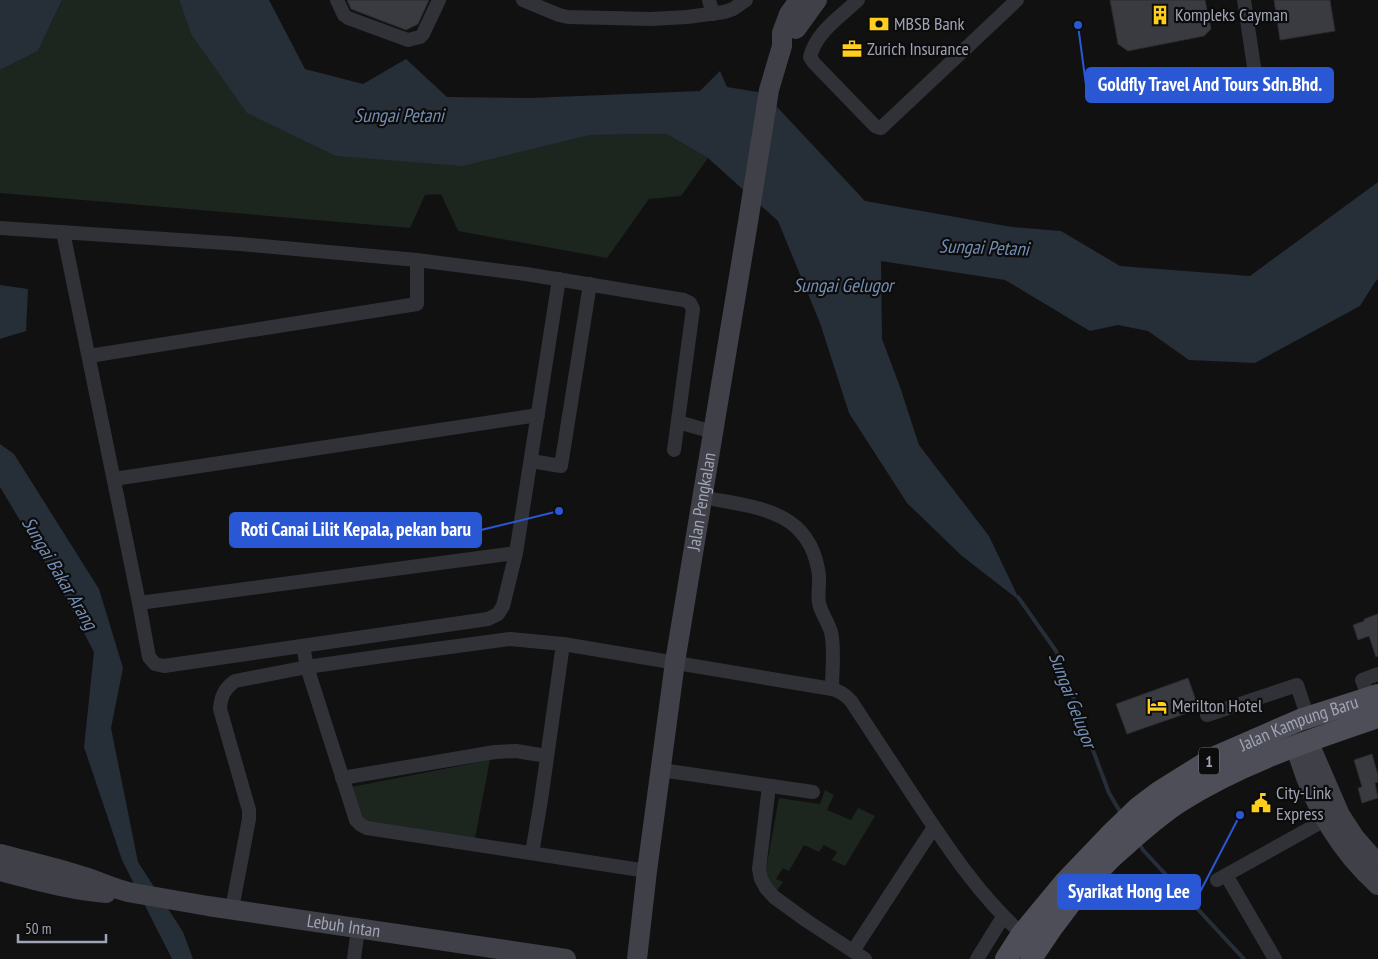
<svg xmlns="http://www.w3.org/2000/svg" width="1378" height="959" viewBox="0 0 1378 959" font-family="'PT Sans Narrow',sans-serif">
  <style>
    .green { fill: #1d251f }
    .water { fill: #262e37 }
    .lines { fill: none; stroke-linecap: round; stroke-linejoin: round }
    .stream { stroke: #262e37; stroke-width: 4 }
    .building { fill: #3a3b40; stroke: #2b2b2f }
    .street { stroke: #313238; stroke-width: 14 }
    .secondary { stroke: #3f4048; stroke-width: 20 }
    .primary { stroke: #4d4e57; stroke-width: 22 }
    .labels { text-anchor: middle; stroke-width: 4.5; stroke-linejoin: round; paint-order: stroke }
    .shield { fill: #0c0c0d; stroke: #747682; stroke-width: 1 }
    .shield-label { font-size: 16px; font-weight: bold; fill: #a1a4b4 }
    .poi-label { font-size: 18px; fill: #a1a4b4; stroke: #0c0c0d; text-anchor: start }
    .street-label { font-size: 18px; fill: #a1a4b4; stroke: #0c0c0d }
    .water-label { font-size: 19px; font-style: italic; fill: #748eb3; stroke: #0c0c0d }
    .leader { fill: none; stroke: #2a57d4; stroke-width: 2 }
    .callout-dot { fill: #2a57d4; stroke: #0c0c0d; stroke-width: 2 }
    .callout { fill: #2a57d4; stroke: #2a57d4; stroke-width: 2 }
    .callout-label { font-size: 19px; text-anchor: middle; font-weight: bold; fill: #fff }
  </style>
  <rect width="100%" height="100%" fill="#111112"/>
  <g class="green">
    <path d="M62,0H179L191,34L462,166L590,135L666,134L708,158L681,196L649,199L607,258L458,231L441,194L425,195L410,228L0,193V70L38,51Z"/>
    <path d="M490,760L475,838L373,824C355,816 356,803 351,787Z"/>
    <path d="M825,790L834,795L827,810L851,820L858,808L875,816L845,866L832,860L837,852L824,845L819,852L804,845L789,871L783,868L776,879L783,882L776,892L765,874L779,798L820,804Z"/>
  </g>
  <g class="water">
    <path d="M0,0H62L38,51L0,70Z"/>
    <path d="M179,0H269L305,69L363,84L406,59L447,97L531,98L700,91L720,71L727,87L764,93L865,201L1012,227L1061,231L1120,266L1250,276L1378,182V279L1375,282L1360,306L1255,363L1189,360L1148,331L1118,325L1090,331L1005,280L881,261L882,339L899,384L919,445L989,536L1020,601L962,556L907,503L849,413L820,323L778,221L708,158L666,134L590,135L463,166L336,156L247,113L191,34Z"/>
    <path d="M0,285L28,289L26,331L0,339Z"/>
    <path d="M0,444L14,454L99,589L123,668L111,728L138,862L183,932L193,959H172L122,860L84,747L94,652L61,589L0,487Z"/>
  </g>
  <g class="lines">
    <g class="stream">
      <path d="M1018,597L1056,651L1109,793L1122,815"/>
      <path d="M1138,842L1143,850L1244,959"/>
    </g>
  </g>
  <g class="building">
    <path d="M347,0H429L418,24L406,30L351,9Z"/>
    <path d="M1110,0H1205L1211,29L1204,36L1128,51L1118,44Z"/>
    <path d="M1274,0H1330L1335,31L1280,40Z"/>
    <path d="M1378,614V656L1376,657L1369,636L1358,640L1353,625L1364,621V619Z"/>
    <path d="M1188,678L1199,709L1127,734L1116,704Z"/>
    <path d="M1372,754L1378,775V782L1375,783L1378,798L1362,803L1358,788L1362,787L1354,760Z"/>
  </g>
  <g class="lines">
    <g class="street">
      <path d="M337,0L344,15L348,18L408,40L420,37L423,34L439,0"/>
      <path d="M523,0L559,15L568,17L651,19L687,17L724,12L733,9L746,0"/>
      <path d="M709,0L713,14"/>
      <path d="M858,0C841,16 816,32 810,57L814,63L875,126L881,128L1017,0"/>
      <path d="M1244,0L1254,67"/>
      <path d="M0,228L240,244L417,260L526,274L684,300L690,303L693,309L674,450"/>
      <path d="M63,232L139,603L149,657L155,664L164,666L488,619L498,614L503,606L516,553L559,279"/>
      <path d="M89,356L417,304V260"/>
      <path d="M678,422L713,432"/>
      <path d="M531,461L561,466L590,284"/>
      <path d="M114,479L538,415"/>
      <path d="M702,497C752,507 807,508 818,569C821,581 817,592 819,603C821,613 828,622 831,632C835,649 832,670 832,689"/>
      <path d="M139,603L516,553"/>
      <path d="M303,646L307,667L356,820L361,825L367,828L647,871"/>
      <path d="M1369,698L1362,680L1378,674"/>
      <path d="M1207,715L1297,685L1308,718"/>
      <path d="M661,770L813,792"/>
      <path d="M342,778L495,752L516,751L547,756"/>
      <path d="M769,786L759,869L761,879L766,888L774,897L807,921L865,959"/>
      <path d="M532,853L541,800L563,644"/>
      <path d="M1226,875L1275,959"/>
      <path d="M1217,880L1325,820"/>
      <path d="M232,909L249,819V810L220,709C221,696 224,689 235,681L307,667L383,656L510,639L563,644L593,649L832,689C840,691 845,694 851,701C873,735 896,769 918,803C950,851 979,895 1022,934"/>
      <path d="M853,951L934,827"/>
      <path d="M354,959L358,928"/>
      <path d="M977,959L1003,917"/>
    </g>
    <g class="secondary">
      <path d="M796,29L817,0"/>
      <path d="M1308,741L1340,815L1355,838L1378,864"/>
      <path d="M1296,747C1311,801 1336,847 1378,885"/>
      <path id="s1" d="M0,854C26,861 53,867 78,875C97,880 115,890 133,893L208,906L566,959"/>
      <path d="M0,871C35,880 70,890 106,893"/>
      <path id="s2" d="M637,959L647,871L675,662L748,222L769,90L782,46V33L789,14L799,0"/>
    </g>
    <g class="primary">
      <path id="s3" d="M1006,959L1022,934L1065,882L1109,836L1139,807L1159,792L1215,757L1300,720L1378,695"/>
      <path d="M1031,959C1053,924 1079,890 1109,860C1116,853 1124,847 1131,840C1146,827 1162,813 1179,802C1240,763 1310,740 1378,717"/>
    </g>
  </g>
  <defs>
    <symbol id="building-bare" viewBox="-9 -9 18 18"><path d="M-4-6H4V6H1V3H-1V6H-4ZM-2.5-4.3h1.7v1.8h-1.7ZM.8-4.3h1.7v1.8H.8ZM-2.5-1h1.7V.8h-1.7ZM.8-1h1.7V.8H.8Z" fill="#ffce1c" stroke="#0c0c0d" stroke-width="2.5" paint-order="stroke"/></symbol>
    <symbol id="bank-bare" viewBox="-9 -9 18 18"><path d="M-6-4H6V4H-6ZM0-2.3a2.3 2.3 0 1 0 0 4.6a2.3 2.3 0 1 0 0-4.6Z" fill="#ffce1c" stroke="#0c0c0d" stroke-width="2.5" paint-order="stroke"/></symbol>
    <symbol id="office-bare" viewBox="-9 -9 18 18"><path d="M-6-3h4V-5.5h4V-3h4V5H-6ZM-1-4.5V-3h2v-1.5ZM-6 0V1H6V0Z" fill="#ffce1c" stroke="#0c0c0d" stroke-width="2.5" paint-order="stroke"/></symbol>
    <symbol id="hotel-bare" viewBox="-9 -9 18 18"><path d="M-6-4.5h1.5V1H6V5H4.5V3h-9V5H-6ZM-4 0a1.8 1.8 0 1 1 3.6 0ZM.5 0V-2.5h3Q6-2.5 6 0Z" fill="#ffce1c" stroke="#0c0c0d" stroke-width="2.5" paint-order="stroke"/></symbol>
    <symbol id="civic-bare" viewBox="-9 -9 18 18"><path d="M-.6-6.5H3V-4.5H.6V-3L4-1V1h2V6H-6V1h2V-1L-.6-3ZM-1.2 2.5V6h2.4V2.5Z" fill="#ffce1c" stroke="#0c0c0d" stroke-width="2.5" paint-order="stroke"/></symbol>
  </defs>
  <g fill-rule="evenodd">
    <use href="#building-bare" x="1146" y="1" width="28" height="28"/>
    <use href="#bank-bare" x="865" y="10" width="28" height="28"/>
    <use href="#office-bare" x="838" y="35" width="28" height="28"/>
    <use href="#hotel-bare" x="1143" y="692" width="28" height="28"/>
    <use href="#civic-bare" x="1247" y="789" width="28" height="28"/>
  </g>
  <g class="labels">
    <rect class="shield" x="1199" y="747.5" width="20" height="27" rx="4"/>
    <g class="shield-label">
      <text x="1209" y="767">1</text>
    </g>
    <g class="poi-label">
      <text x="1175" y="21">Kompleks Cayman</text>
      <text x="894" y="30">MBSB Bank</text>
      <text x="867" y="55">Zurich Insurance</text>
      <text x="1172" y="712">Merilton Hotel</text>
      <text x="1276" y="799">City-Link<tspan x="1276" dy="21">Express</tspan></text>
    </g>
    <g class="street-label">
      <text dy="6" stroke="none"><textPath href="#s2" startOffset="462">Jalan Pengkalan</textPath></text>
      <text dy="6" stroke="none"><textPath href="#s3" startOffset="384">Jalan Kampung Baru</textPath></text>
      <text dy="6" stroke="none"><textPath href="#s1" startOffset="352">Lebuh Intan</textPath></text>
    </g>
    <g class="water-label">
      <text x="399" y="122">Sungai Petani</text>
      <text transform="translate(984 247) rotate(2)" y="7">Sungai Petani</text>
      <text x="843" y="292">Sungai Gelugor</text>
      <text transform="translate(60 573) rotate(59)" y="7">Sungai Bakar Arang</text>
      <text transform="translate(1073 700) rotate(69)" y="7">Sungai Gelugor</text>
    </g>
  </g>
  <path class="leader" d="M1078 25L1086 85M559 511L481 530M1240 815L1200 892"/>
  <g class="callout-dot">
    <circle cx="1078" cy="25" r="5"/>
    <circle cx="559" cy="511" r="5"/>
    <circle cx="1240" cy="815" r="5"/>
  </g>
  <g class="callout">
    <rect x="1086" y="68" width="247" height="34" rx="5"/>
    <rect x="230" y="513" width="251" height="34" rx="5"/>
    <rect x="1058" y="875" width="142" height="34" rx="5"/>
  </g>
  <g class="callout-label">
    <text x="1210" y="91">Goldfly Travel And Tours Sdn.Bhd.</text>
    <text x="356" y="536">Roti Canai Lilit Kepala, pekan baru</text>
    <text x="1129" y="898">Syarikat Hong Lee</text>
  </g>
  <path d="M18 934v8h88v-8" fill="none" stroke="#a1a4b4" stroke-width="2.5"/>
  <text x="25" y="934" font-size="15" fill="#a1a4b4" stroke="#0c0c0d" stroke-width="4" paint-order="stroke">50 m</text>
</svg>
